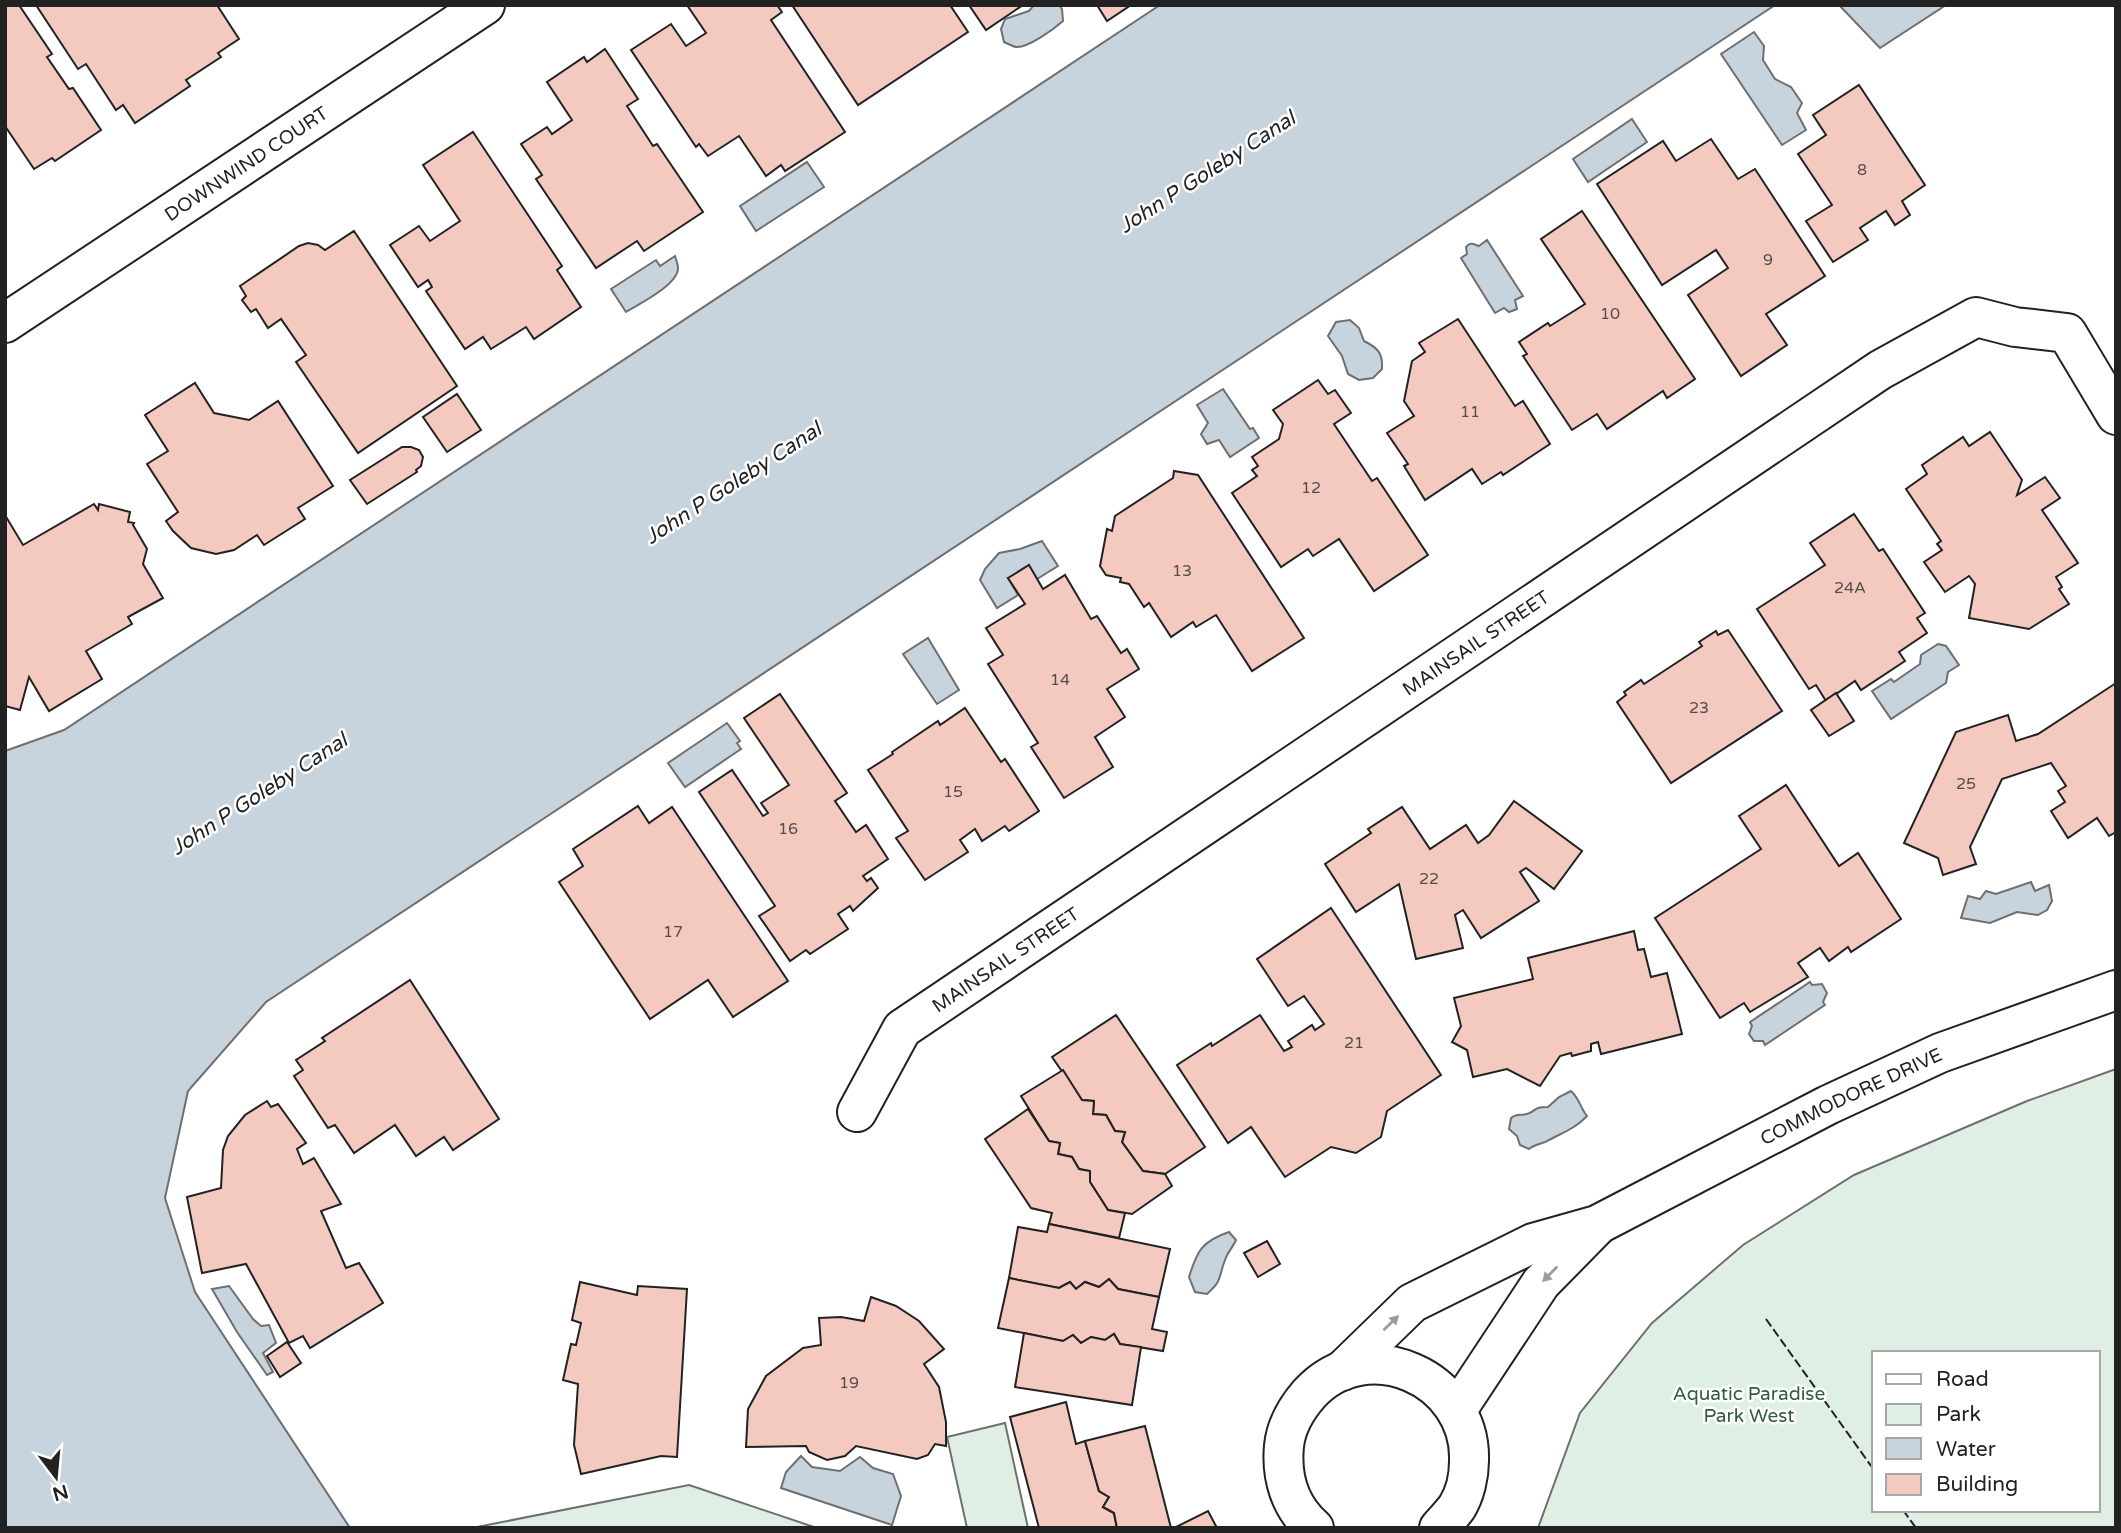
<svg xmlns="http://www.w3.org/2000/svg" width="2121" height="1533" viewBox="0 0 2121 1533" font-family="'Varela Round',sans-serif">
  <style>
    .green { fill: #e0efe3; stroke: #6f6f6f; stroke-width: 2; fill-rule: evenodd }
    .water { fill: #c7d3dd; stroke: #6f6f6f; stroke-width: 2 }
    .building { fill: #f3c9c0; stroke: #222; stroke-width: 2 }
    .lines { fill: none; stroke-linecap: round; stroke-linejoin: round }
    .minor-casing { stroke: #222; stroke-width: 42 }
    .minor { stroke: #fff; stroke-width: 38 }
    .fence { stroke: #222; stroke-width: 2; stroke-dasharray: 9 3.5; stroke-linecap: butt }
    .oneway { fill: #9c9c9c }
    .labels { text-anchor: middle; stroke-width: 5; stroke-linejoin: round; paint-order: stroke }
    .number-label { font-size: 16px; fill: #564c4a }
    .street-label { font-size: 19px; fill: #222; stroke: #fff }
    .park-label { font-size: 19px; fill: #2f5e38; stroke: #fff }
    .water-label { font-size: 21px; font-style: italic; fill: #222; stroke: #fff }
  </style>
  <rect width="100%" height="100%" fill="#fff"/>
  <g class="green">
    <path d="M2116,1069V1528H1538L1580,1413L1652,1323L1743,1245L1854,1175L2027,1101ZM1874,1353H2098V1510H1874Z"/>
    <path d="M1005,1423L1028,1528H967L947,1437Z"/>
    <path d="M689,1485L817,1528H472Z"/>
  </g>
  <g class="water">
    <path d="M1034,5H1059L1062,9L1063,21C1054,29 1028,48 1016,47C1012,46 1008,44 1004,42L1001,29L1005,19L1029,11Z"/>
    <path d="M1160,5H1775L266,1002L188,1091L165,1198L195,1292L350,1528H5V751L64,730Z"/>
    <path d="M1839,5H1946L1880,48Z"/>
    <path d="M1754,32L1764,46L1763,60L1775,79L1791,87L1802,103L1797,113L1806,130L1782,145L1721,54Z"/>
    <path d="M1632,119L1647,142L1588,182L1573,159Z"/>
    <path d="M807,162L824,187L756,231L740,206Z"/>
    <path d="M1487,240L1523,296L1515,300L1517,309L1509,312L1504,308L1495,313L1461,258L1467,254L1466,247C1470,242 1473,244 1479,246Z"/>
    <path d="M675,256C676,260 678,264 678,268C678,285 639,304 626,312L611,289L656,260L660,266Z"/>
    <path d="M1350,320L1359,328L1364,341C1378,348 1383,353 1382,369L1373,378L1359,380L1348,374L1342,356L1328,336L1336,322Z"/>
    <path d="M1223,389L1250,429L1253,428L1259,438L1230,457L1219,440L1207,444L1201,434L1208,423L1197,405Z"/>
    <path d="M1042,541L1058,566L1037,579L1008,578L1018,595L997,608L980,580L985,569L999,553L1020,549Z"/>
    <path d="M928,638L959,690L937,704L903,654Z"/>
    <path d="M1938,644L1946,646L1959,665L1948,672L1946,683L1891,719L1872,691L1891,679L1894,682L1920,664L1921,655Z"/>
    <path d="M727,723L740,741L737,743L741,749L685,787L668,763Z"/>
    <path d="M2031,882L2035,891L2049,885L2052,901L2047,910L2038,915L2017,912L1990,923L1961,918L1968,896L1980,899L1986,891L1996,894Z"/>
    <path d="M1810,982L1812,985L1822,984L1827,993L1823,1002L1825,1005L1765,1045L1763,1041H1754L1749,1034L1752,1026L1750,1022Z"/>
    <path d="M1571,1091C1579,1098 1580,1107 1587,1116C1576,1128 1564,1132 1549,1140C1543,1144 1535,1144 1529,1149L1520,1145L1517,1136L1509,1129L1511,1118C1517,1113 1520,1116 1527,1114C1537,1111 1532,1107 1548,1107L1559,1097Z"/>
    <path d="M1229,1232L1236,1240C1233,1247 1227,1253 1225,1260C1218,1278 1223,1280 1207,1294L1195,1292L1189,1277C1197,1251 1202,1241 1229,1232Z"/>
    <path d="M229,1286L253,1319L261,1326L269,1325L276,1343L263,1353L273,1372L267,1375L237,1332L212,1289Z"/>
    <path d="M801,1456L812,1467L840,1471L860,1457L873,1468L893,1474L901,1496L892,1525L781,1488L786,1472Z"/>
  </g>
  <g class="building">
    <path d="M5,5H19L52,54L47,57L69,89L73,88L101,130L55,161L52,158L34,169L5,126Z"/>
    <path d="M36,5H217L239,39L218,53L221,57L186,80L190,86L135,123L123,105L116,110L86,64L78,69Z"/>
    <path d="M687,5H777L782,12L771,20L845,132L785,171L781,165L766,176L739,136L708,156L699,144L696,147L631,50L671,24L686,46L706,33Z"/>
    <path d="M792,5H950L968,32L858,105Z"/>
    <path d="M969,5H1023L986,30Z"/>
    <path d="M1097,5H1131L1107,21Z"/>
    <path d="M605,49L638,99L627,106L653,146L657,144L703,212L644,251L637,241L596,268L536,179L542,175L521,144L547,127L552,134L572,120L547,82L584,57L587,62Z"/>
    <path d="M1859,85L1925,185L1902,201L1910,215L1895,225L1886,211L1860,228L1868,240L1833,262L1806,221L1832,205L1798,154L1826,135L1813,115Z"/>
    <path d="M473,132L562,266L557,270L581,307L534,339L526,327L491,349L483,337L465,349L426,291L432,287L428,280L418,287L390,245L419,226L430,241L460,221L423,165Z"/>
    <path d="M1711,139L1738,179L1755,169L1825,276L1766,314L1787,345L1741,376L1688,295L1728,268L1716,250L1662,285L1597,184L1663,141L1676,161Z"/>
    <path d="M1582,211L1695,379L1667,398L1663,391L1607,429L1597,414L1572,430L1523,356L1527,354L1519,342L1548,323L1550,326L1585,304L1541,239Z"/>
    <path d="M354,231L457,386L358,453L296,362L306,355L281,319L268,328L256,309L251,312L242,300L246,296L240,286L299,246L308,243L318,245L325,250Z"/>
    <path d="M1458,319L1515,406L1523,401L1550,444L1503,475L1501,472L1482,484L1472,469L1425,500L1404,466L1408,464L1387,433L1414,416L1404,401L1412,361L1425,352L1419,343Z"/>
    <path d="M1318,380L1328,394L1335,390L1351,413L1334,424L1372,481L1377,478L1428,555L1374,591L1339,539L1313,556L1308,549L1281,567L1232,493L1257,476L1252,470L1258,466L1252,457L1279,439L1283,424L1273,410Z"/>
    <path d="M195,383L214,413L249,420L278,401L333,486L298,508L305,519L264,545L257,535L234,550L216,554L191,548L173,531L166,521L178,512L147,464L168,451L145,415Z"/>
    <path d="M457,394L481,430L447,452L423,417Z"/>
    <path d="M1990,432L2022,480L2017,495L2045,477L2060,498L2042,510L2078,563L2056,577L2062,587L2059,589L2069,604L2029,629L1969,618L1975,584L1969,576L1945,592L1924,562L1942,550L1937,544L1941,541L1906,489L1927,474L1922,465L1963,437L1969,446Z"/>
    <path d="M402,447H411L419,450L423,457L421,466L416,470L417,472L367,504L350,480Z"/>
    <path d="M1174,471L1198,475L1304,638L1252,671L1216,615L1196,627L1193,622L1171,637L1149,603L1144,607L1129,584L1120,582L1121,578L1106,575L1100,566L1107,529L1112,531L1115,516L1173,478Z"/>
    <path d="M94,504L98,510L99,504L130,512L128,522L134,523L133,525L147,549L143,564L163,598L128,617L132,624L86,651L102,679L49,711L29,677L20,710L5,706V515L23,545Z"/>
    <path d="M1854,514L1879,551L1883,549L1925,613L1917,618L1927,633L1899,652L1905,661L1861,690L1855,681L1826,701L1816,685L1809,689L1757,609L1825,565L1810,543Z"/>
    <path d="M1029,565L1043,589L1065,575L1091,619L1097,616L1121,653L1127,649L1139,669L1107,689L1125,717L1095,737L1113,767L1064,798L1031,747L1038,743L988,664L1003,655L986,628L1025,604L1008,578Z"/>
    <path d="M1728,630L1782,711L1671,783L1617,702L1626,695L1624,692L1641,680L1644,684L1702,646L1699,642L1716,631L1718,635Z"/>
    <path d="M2116,683V832L2109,836L2097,818L2068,838L2051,811L2065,802L2058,791L2066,786L2051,763L2002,779L1970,847L1976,864L1943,875L1938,858L1904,843L1956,732L2008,715L2016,741L2038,734Z"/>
    <path d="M1836,693L1854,721L1829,736L1811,710Z"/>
    <path d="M780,694L847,793L835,801L856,832L866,825L888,859L863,876L867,881L871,878L878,888L853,911L850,906L838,914L848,929L810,954L806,950L790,961L759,916L775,906L699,792L732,770L763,816L768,813L761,803L789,785L744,718Z"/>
    <path d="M965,708L1001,762L1005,759L1039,811L1009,831L1005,826L982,841L975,829L960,840L968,852L925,880L896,838L908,831L868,770L893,754L892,752L938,721L940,725Z"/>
    <path d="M1786,785L1839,866L1858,853L1901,919L1851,952L1848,947L1829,961L1820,948L1798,963L1808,977L1750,1012L1744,1003L1720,1018L1655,918L1761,849L1739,816Z"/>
    <path d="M1514,801L1582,851L1554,889L1526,868L1520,872L1539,901L1481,938L1463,910L1455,915L1463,948L1416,959L1399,884L1356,912L1325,864L1371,833L1368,829L1402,807L1430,849L1466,825L1478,843L1489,835Z"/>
    <path d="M638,806L649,823L672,807L788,981L733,1017L708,980L650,1019L559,882L583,866L573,849Z"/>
    <path d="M1331,908L1441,1075L1387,1111L1381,1137L1356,1153L1331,1147L1285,1177L1251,1127L1228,1143L1177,1065L1211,1043L1212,1046L1260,1015L1284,1051L1292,1047L1288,1041L1312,1025L1315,1030L1324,1024L1304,996L1288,1006L1257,959Z"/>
    <path d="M1634,931L1638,950L1644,949L1651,977L1667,973L1682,1034L1601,1054L1598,1042L1591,1044V1051L1572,1056L1571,1053L1560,1056L1540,1086L1507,1069L1473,1077L1467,1050L1452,1042L1461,1026L1454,998L1533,979L1528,958Z"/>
    <path d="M410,980L499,1119L453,1150L444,1137L416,1156L395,1125L354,1153L335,1125L328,1128L294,1076L303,1070L296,1060L325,1041L322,1038Z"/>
    <path d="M1116,1015L1205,1147L1165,1174L1143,1171L1122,1142L1125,1132L1115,1131L1106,1115L1093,1114L1094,1101L1082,1100L1052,1057Z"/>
    <path d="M1063,1070L1082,1100L1094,1101L1093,1114L1106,1115L1115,1131L1125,1132L1122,1142L1143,1171L1165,1174L1172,1186L1132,1214L1108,1210L1090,1182V1171L1079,1169L1072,1157L1058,1154L1060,1143L1049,1141L1021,1096Z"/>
    <path d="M267,1101L271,1107L278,1104L306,1143L297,1149L303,1164L314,1158L341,1204L321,1211L346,1268L359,1263L383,1303L310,1348L303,1336L289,1343L246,1264L202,1273L187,1197L221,1188L223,1150L228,1136L245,1115Z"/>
    <path d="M1028,1109L1049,1141L1060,1143L1058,1154L1072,1157L1079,1169L1090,1171V1182L1108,1210L1125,1213L1119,1238L1049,1224L1052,1213L1031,1208L985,1139Z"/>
    <path d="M1049,1224L1170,1249L1159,1297L1118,1289L1109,1279L1099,1287L1085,1282L1076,1289L1070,1282L1059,1288L1009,1278L1018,1227L1047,1232Z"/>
    <path d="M1267,1241L1280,1264L1258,1277L1244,1253Z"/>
    <path d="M1009,1278L1059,1288L1070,1282L1076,1289L1085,1282L1099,1287L1109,1279L1118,1289L1159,1297L1152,1329L1167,1332L1163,1351L1120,1344L1114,1334L1105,1340L1091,1337L1081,1343L1073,1335L1063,1341L998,1328Z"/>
    <path d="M580,1282L637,1295L638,1286L687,1289L677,1457L661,1456L581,1474L574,1445L578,1384L563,1380L571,1344L576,1345L581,1323L572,1320Z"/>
    <path d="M871,1297L896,1306L919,1321L944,1349L924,1364L939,1387L946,1422V1446L935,1444L928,1455L917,1459L856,1446L845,1456L827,1460L809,1452L806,1446L746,1447L748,1409L766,1376L803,1348L821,1345L819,1318L841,1317L864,1321Z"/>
    <path d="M1024,1333L1063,1341L1073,1335L1081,1343L1091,1337L1105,1340L1114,1334L1120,1344L1141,1347L1132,1405L1015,1387Z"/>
    <path d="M287,1342L301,1363L280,1377L267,1356Z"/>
    <path d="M1066,1402L1076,1444L1085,1441L1099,1491L1109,1497L1103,1507L1114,1513L1117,1528H1039L1010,1417Z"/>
    <path d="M1145,1426L1171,1528H1117L1114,1513L1103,1507L1109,1497L1099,1491L1085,1441Z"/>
    <path d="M1208,1511L1217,1528H1174Z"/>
  </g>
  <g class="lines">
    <defs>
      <g id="minor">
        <path id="s1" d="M5,323L485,5"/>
        <path id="s2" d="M857,1112L902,1029L1880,370L1976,317L2015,327L2067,333L2116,415"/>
        <path id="s3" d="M1342,1371L1412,1303L1533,1243L1597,1225L1828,1105L1940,1053L2116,990"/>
        <path d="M1457,1410L1541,1283L1596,1227"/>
        <path d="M1314,1528C1290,1507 1281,1477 1284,1446C1286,1426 1296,1409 1309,1394C1366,1331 1472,1377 1469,1461C1469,1476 1465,1494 1457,1507C1452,1514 1445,1521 1439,1528"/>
      </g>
    </defs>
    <use href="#minor" class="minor-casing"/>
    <use href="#minor" class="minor"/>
    <g class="fence">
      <path d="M1766,1319L1874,1470"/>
      <path d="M1903,1510L1916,1528"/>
    </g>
  </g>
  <defs><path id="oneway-solid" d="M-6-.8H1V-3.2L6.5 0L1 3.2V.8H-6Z" transform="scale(1.75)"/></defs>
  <g class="oneway">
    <use href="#oneway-solid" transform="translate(1550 1274) rotate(134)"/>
    <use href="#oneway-solid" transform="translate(1391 1323) rotate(-44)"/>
  </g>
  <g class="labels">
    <g class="number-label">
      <text x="1862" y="175">8</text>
      <text x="1768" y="265">9</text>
      <text x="1610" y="319">10</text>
      <text x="1470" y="417">11</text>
      <text x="1311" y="493">12</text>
      <text x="1182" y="576">13</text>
      <text x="1850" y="593">24A</text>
      <text x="1060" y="685">14</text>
      <text x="1699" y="713">23</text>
      <text x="1966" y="789">25</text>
      <text x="953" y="797">15</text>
      <text x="788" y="834">16</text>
      <text x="1429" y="884">22</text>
      <text x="673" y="937">17</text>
      <text x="1354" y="1048">21</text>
      <text x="849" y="1388">19</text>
    </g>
    <g class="street-label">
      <text dy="7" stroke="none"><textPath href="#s1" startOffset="289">DOWNWIND COURT</textPath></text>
      <text dy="7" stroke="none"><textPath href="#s2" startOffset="786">MAINSAIL STREET</textPath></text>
      <text dy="7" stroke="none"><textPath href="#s2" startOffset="219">MAINSAIL STREET</textPath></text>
      <text dy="7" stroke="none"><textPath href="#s3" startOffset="584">COMMODORE DRIVE</textPath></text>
    </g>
    <g class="park-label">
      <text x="1749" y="1400">Aquatic Paradise<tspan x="1749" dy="22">Park West</tspan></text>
    </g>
    <g class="water-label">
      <text transform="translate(1207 172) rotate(-33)" y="7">John P Goleby Canal</text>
      <text transform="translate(733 483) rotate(-33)" y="7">John P Goleby Canal</text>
      <text transform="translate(259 794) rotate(-33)" y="7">John P Goleby Canal</text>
    </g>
  </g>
  <rect width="2121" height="1533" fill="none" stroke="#222222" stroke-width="14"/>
  <rect x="1872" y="1351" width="228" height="161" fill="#ffffff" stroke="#a7a7a7" stroke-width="2"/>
  <rect x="1886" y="1374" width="35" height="10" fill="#ffffff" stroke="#a7a7a7" stroke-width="2"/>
  <text x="1936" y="1386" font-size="21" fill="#222222">Road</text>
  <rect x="1886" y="1404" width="35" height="21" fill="#e0efe3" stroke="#a7a7a7" stroke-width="2"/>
  <text x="1936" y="1421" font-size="21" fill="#222222">Park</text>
  <rect x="1886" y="1438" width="35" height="21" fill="#c7d3dd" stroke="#a7a7a7" stroke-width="2"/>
  <text x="1936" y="1456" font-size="21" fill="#222222">Water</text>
  <rect x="1886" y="1474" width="35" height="21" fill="#f3c9c0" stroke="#a7a7a7" stroke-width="2"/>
  <text x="1936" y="1491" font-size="21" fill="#222222">Building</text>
  <g transform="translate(56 1477) rotate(164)" stroke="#ffffff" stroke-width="5" paint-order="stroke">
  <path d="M0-5L12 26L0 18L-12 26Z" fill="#222222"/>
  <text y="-10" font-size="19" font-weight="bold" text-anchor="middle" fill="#222222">N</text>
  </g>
</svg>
